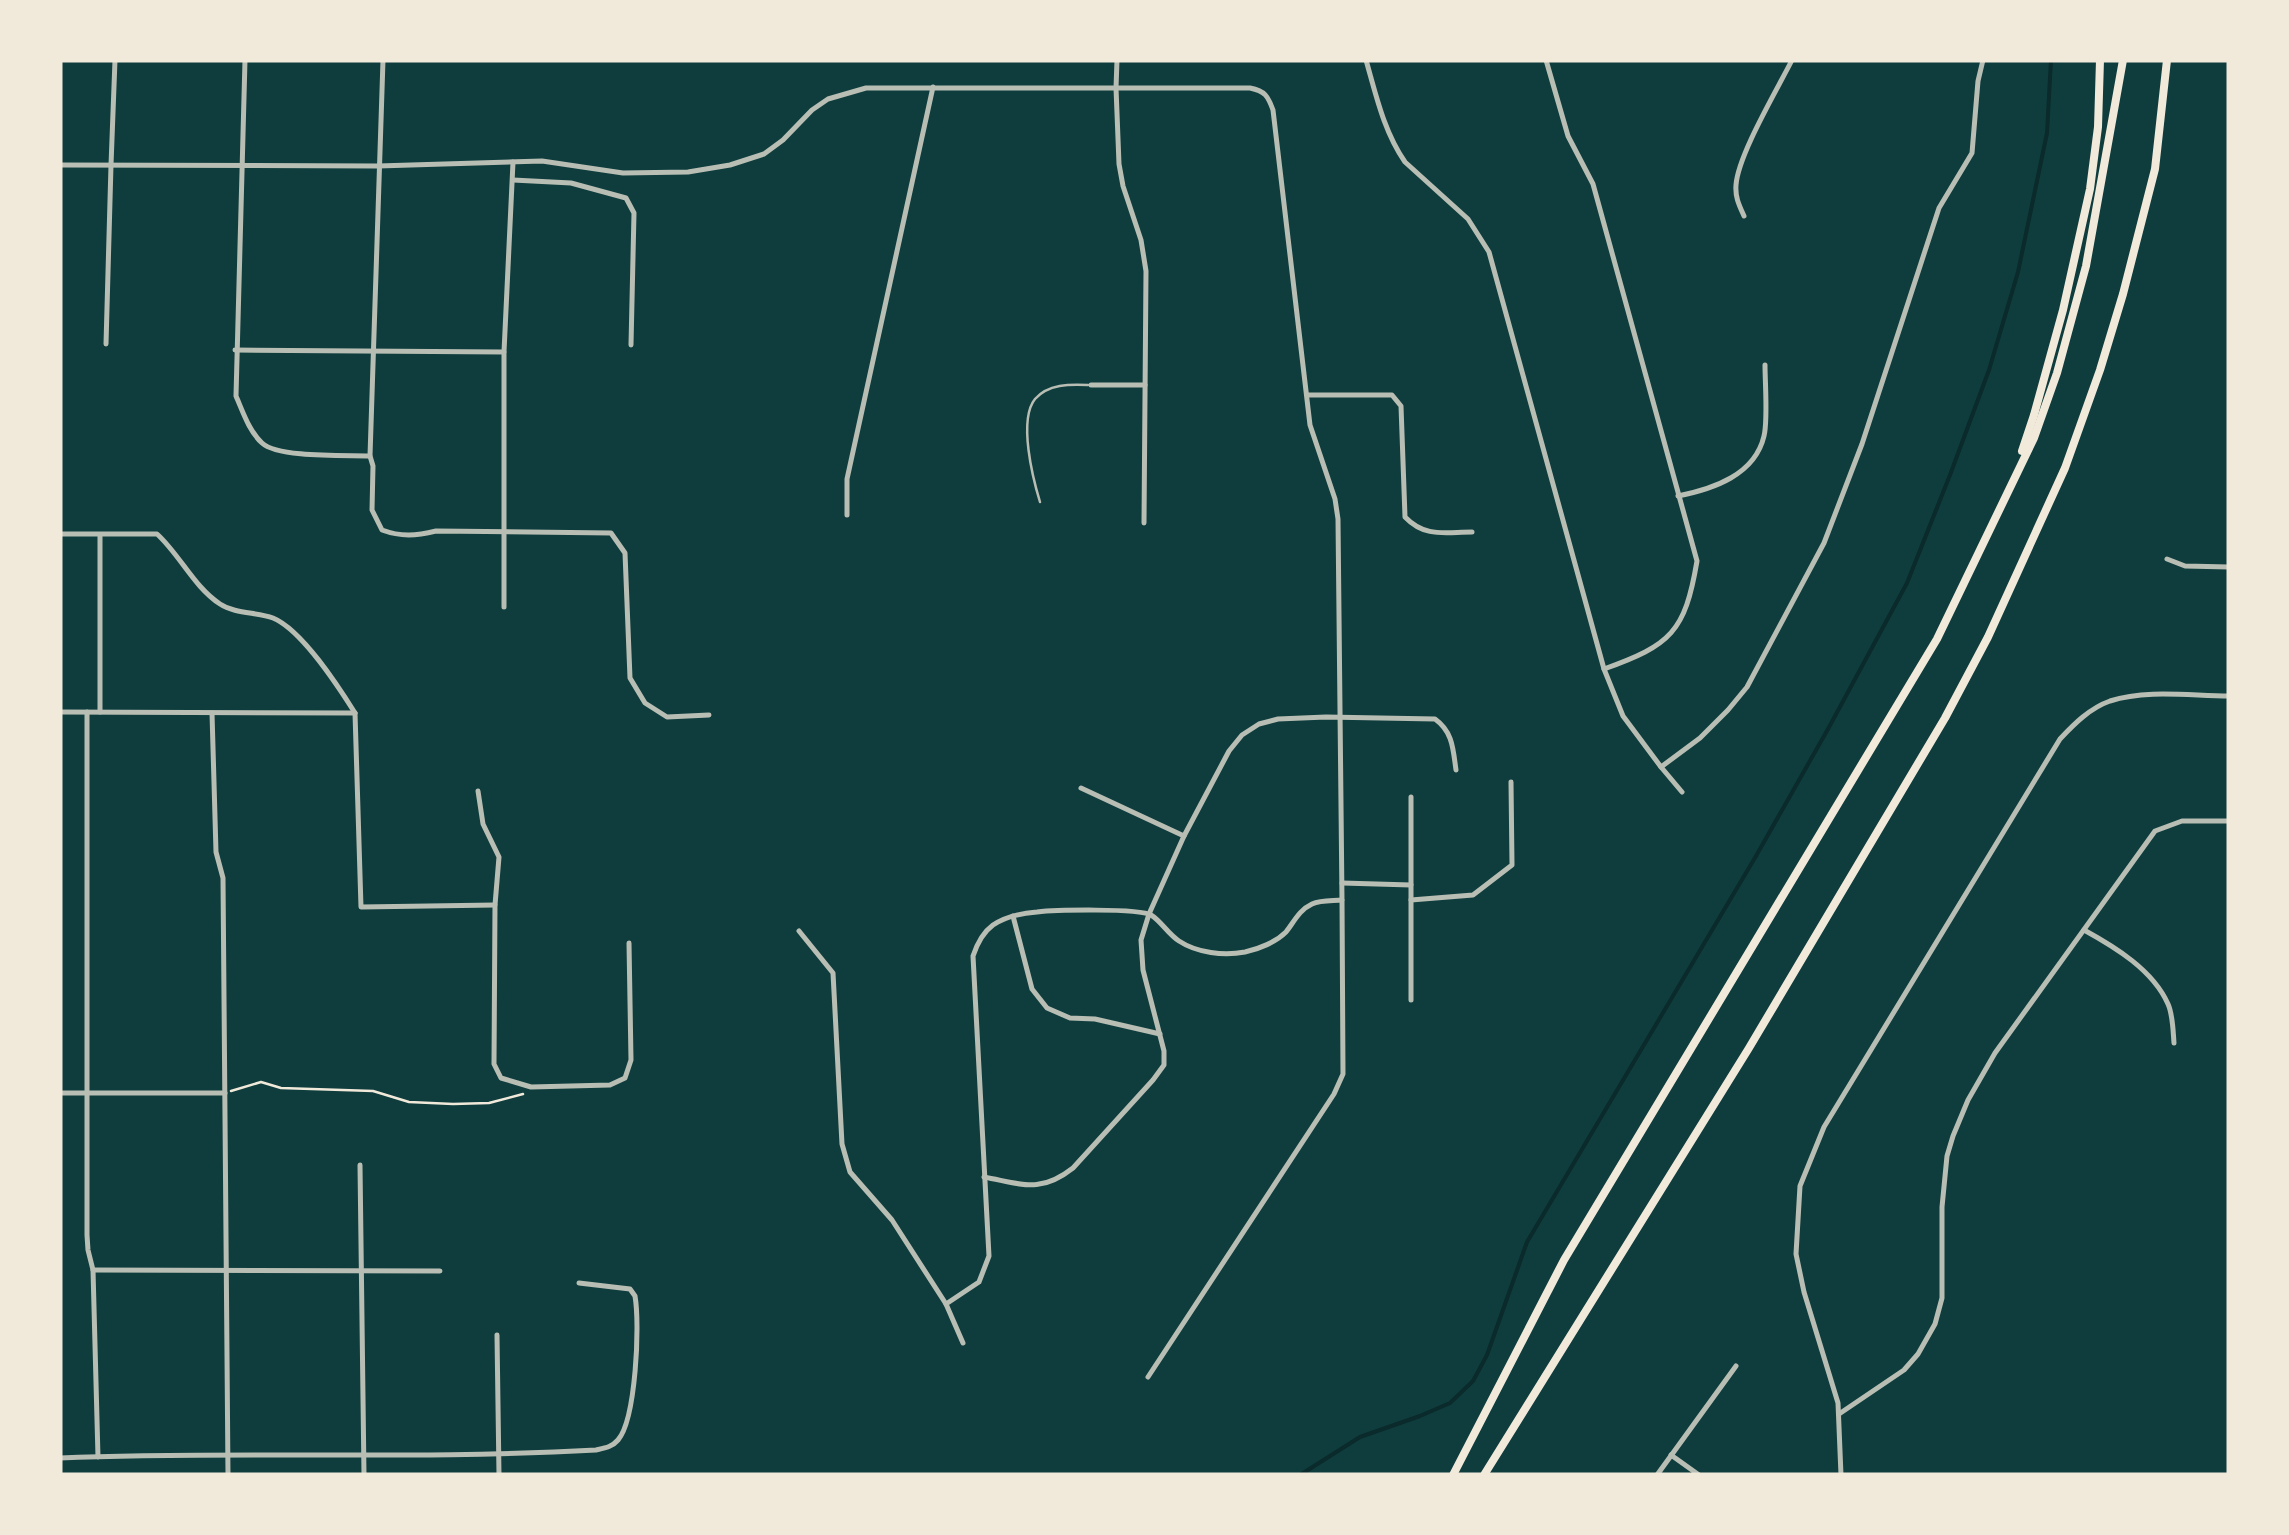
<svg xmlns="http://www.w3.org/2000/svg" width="2289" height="1535" viewBox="0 0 2289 1535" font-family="'Noto Sans',sans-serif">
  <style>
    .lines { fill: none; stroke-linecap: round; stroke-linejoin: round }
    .stream { stroke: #0a2a2b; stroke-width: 4 }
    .path { stroke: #f1e9da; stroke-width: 2.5 }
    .service { stroke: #b8beb3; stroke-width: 2.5 }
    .minor { stroke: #b8beb3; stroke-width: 5 }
    .tertiary { stroke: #b8beb3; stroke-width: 5 }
    .motorway { stroke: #f1e9da; stroke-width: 8 }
  </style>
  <rect width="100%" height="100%" fill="#0f3d3e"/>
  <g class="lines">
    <path class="stream" d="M1300,1475L1360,1437L1420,1416L1450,1403L1473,1381L1487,1355L1527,1242L1756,856L1828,729L1907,583L1950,475L1989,370L2018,272L2047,133L2051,60"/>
    <path class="path" d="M231,1091L261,1082L281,1088L373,1091L409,1102L453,1104L489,1103L523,1094"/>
    <path class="service" d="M1040,502C1033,479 1018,420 1035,399C1048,384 1070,384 1088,385"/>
    <g class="minor">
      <path d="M245,60L236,396C243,412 249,431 262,443C278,458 346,455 370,456"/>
      <path d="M383,60L370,456L373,466L372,510L382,530C401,537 416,536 436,531L611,533L625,553L630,678L645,703L667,717L709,715"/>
      <path d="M1546,60L1568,136L1593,184L1697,561C1685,632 1671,645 1604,669"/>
      <path d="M1116,88L1119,164L1123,186L1141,240L1146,271L1144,523"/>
      <path d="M513,180L571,183L626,198L634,213L631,345"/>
      <path d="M1744,216C1739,205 1735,197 1736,185C1738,155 1777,90 1792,60"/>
      <path d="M106,344L111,165"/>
      <path d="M235,350L504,352"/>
      <path d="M1091,385H1145"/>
      <path d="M1307,395H1392L1401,406L1405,517C1425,538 1445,532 1472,532"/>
      <path d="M1678,496C1713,489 1755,475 1764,436C1768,420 1765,383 1765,365"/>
      <path d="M847,515V479L933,87"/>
      <path d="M60,534H157C180,555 194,587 220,604C235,614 257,612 273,618C302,630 338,686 355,713"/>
      <path d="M100,535V712"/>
      <path d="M2167,559L2185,566L2229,567"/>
      <path d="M504,607V352L513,162"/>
      <path d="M60,712L355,713"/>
      <path d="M87,712V1235L88,1250L93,1270L98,1457"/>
      <path d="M212,713L216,852L223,878L228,1475"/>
      <path d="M355,713L361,907L495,905"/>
      <path d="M1081,788L1184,836"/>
      <path d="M478,791L483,824L499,857L495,905L494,1064L501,1078L531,1087L610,1085L625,1078L631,1060L629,943"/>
      <path d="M1682,792L1661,767L1700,738L1728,710L1747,687L1824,543L1862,444L1939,208L1972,153L1978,81L1983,60"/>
      <path d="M1342,883L1411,885"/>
      <path d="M1411,900L1473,895L1512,865L1511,782"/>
      <path d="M1013,916L1032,989L1047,1008L1070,1018L1095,1019L1160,1034"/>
      <path d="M2084,930C2115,947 2153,970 2168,1004C2173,1015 2173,1031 2174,1043"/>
      <path d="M799,931L833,973L842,1144L850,1172L892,1220L946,1304L963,1343"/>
      <path d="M1411,1000V797"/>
      <path d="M60,1093H225"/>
      <path d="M360,1165L364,1475"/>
      <path d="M984,1177C1022,1184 1040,1194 1073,1168L1153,1080L1164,1065V1051L1143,970L1141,940L1149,914L1184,836L1229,751L1242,735L1259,724L1278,719L1326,717L1435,719C1453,732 1453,749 1456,770"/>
      <path d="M93,1270L440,1271"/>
      <path d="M946,1304L979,1282L989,1256L973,956C977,944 982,933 993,925C1005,917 1023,913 1037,912C1054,910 1139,908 1151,915C1161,921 1168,934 1179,941C1197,953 1224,956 1245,952C1259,949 1276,942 1286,932C1294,922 1299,910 1312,904C1321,900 1332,901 1342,900L1343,1074L1334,1094L1148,1377"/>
      <path d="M497,1335L499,1475"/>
      <path d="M1839,1414L1904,1370L1918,1354L1935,1324L1942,1298V1207L1947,1156L1953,1136L1968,1100L1995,1053L2155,831L2182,821H2229"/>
      <path d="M1671,1455L1699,1475"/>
      <path d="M60,1458C239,1451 418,1460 596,1450C605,1448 612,1447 618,1440C636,1419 640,1324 635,1296L630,1289L579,1283"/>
      <path d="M1657,1475L1736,1366"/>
      <path d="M1841,1475L1838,1403L1804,1292L1796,1254L1800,1186L1824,1127L2060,739C2074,724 2090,708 2110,701C2147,689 2191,696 2229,696"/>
    </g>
    <g class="tertiary">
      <path d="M1366,60C1376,95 1384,132 1405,162L1468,219L1489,252L1604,669L1623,716L1661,767"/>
      <path d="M1116,88L1117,60"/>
      <path d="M60,165L378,166L542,161L623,173L688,172L730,165L764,154L783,140L812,110L828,99L866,88H1250C1265,91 1268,96 1273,110L1310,425L1335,499L1338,519L1342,900"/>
      <path d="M111,165L115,60"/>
    </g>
    <g class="motorway">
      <path d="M2022,451L2034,415L2063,310L2090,189L2098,127L2100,60"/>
      <path d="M1453,1475L1564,1260L1937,639L2034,438L2057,373L2086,266L2123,60"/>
      <path d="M1484,1475L1749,1048L1945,718L1988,637L2065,468L2100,370L2123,294L2155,169L2167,60"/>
    </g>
  </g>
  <rect width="2289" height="1535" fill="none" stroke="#f1e9da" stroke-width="125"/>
</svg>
